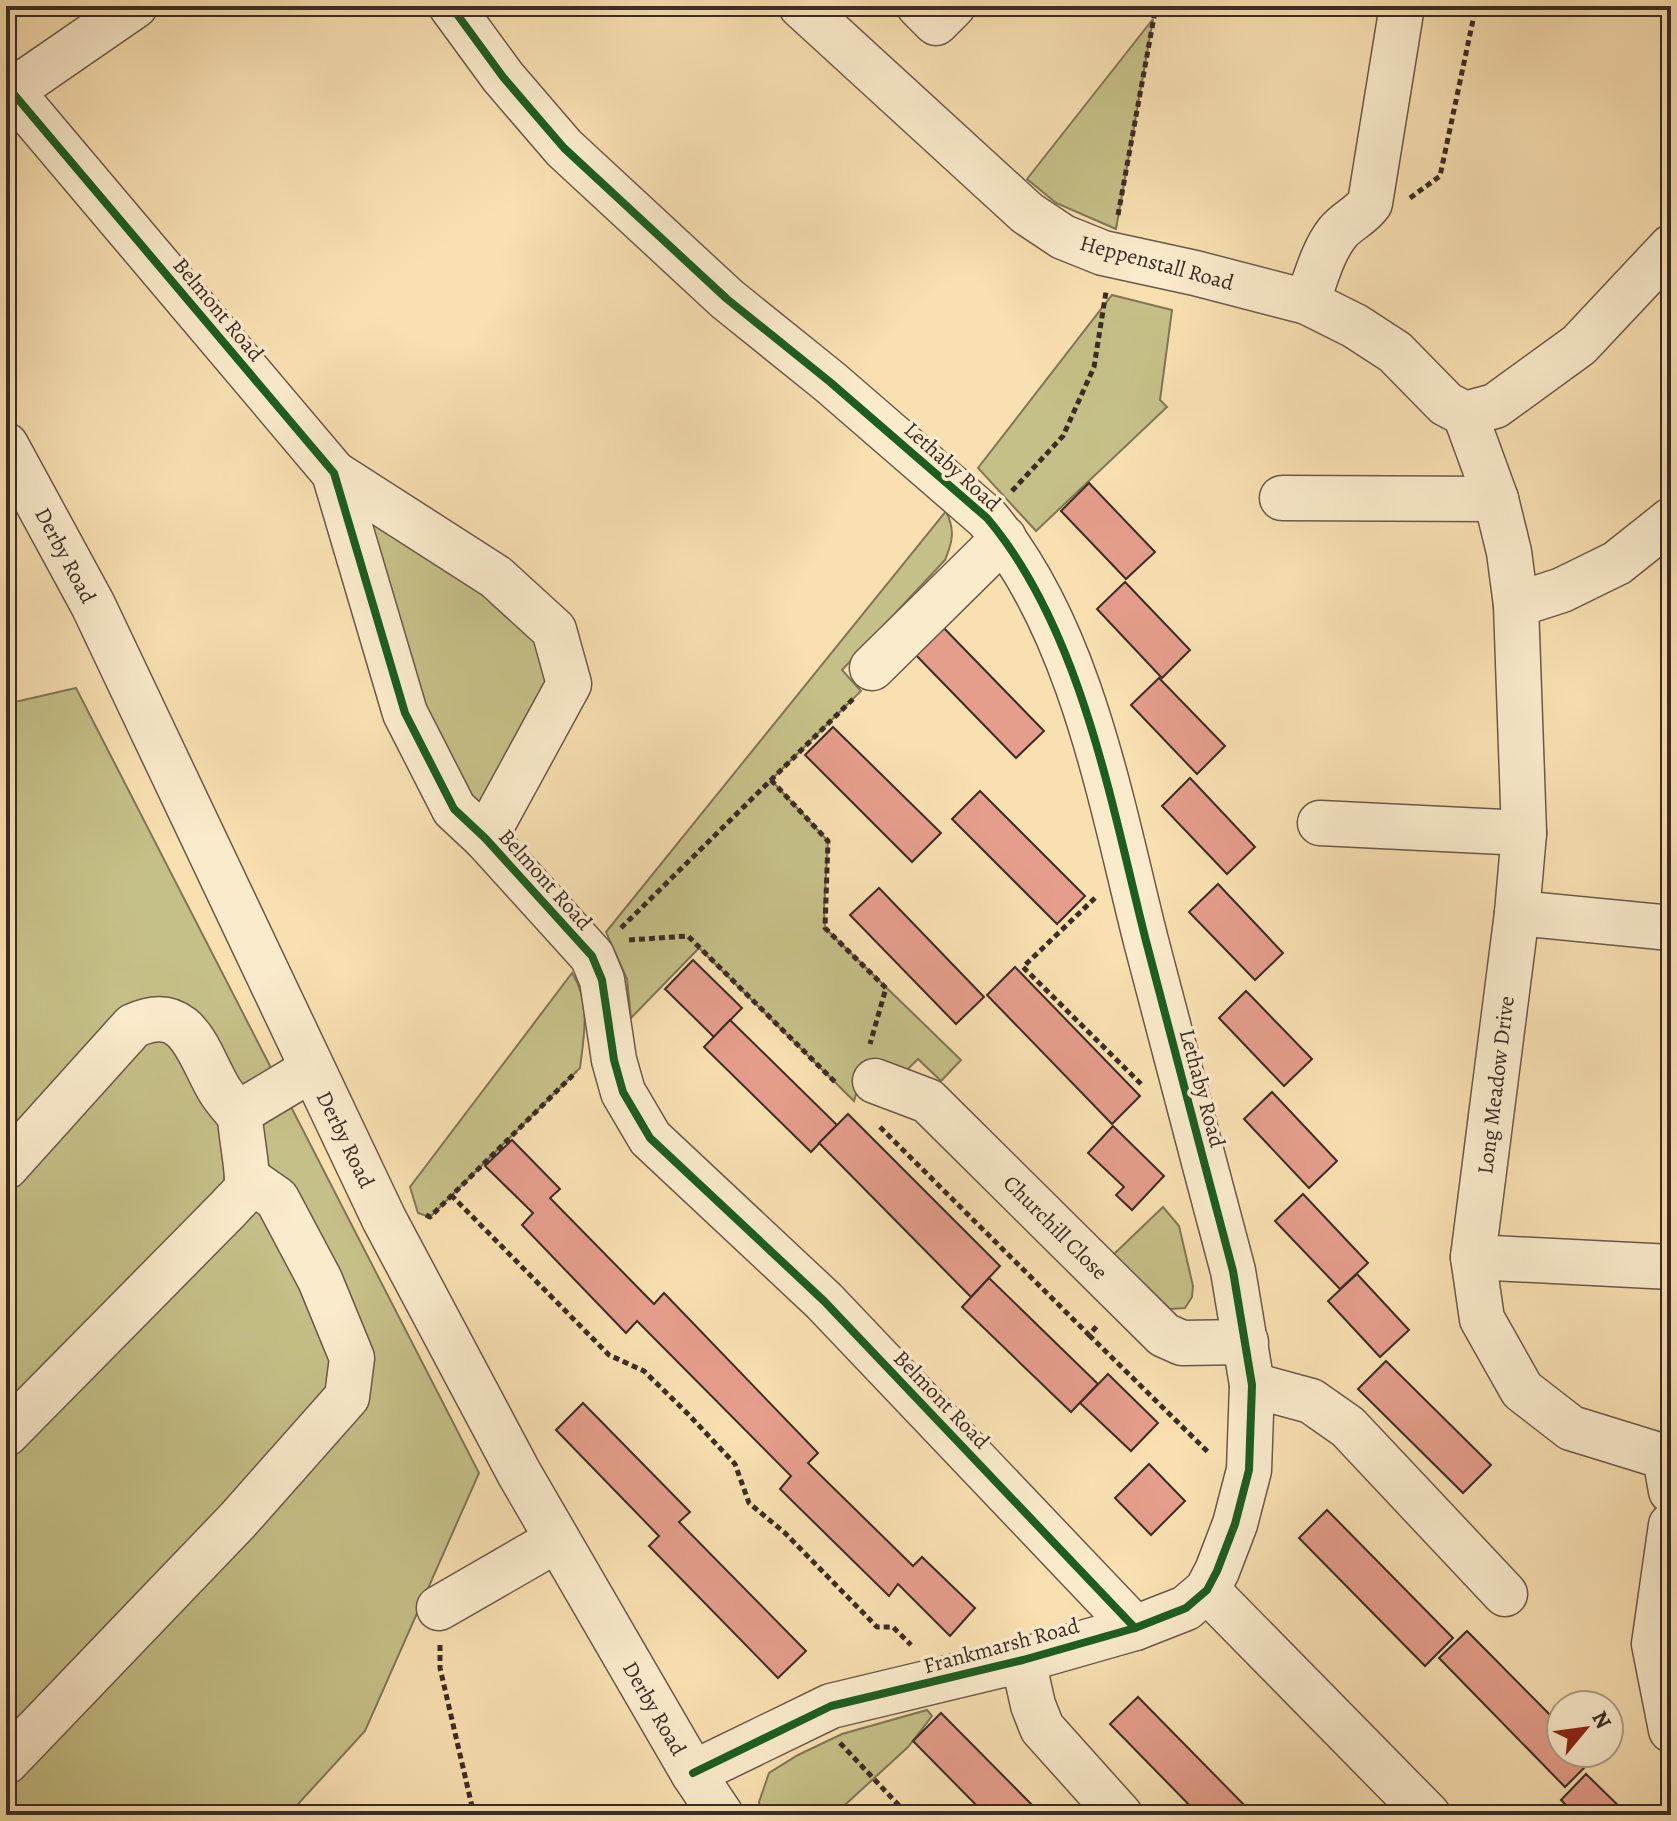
<svg xmlns="http://www.w3.org/2000/svg" width="1677" height="1821" viewBox="0 0 1677 1821" font-family="Alegreya,serif">
  <style>
    .green { fill: #c5c087; stroke: #807656; stroke-width: 2 }
    .building { fill: #e59e8b; stroke: #3b2c26; stroke-width: 2 }
    .lines { fill: none; stroke-linecap: round; stroke-linejoin: round }
    .minor-casing { stroke: #6a5949; stroke-width: 47 }
    .path { stroke: #3b2c26; stroke-width: 5; stroke-dasharray: 6 4; stroke-linecap: butt }
    .minor { stroke: #faebcc; stroke-width: 44 }
    .cycleway-casing { stroke: #faebcc; stroke-width: 13 }
    .cycleway { stroke: #1b5e20; stroke-width: 8 }
    .labels { text-anchor: middle; stroke-width: 7; stroke-linejoin: round; paint-order: stroke }
    .street-label { font-size: 22px; fill: #3b2c26; stroke: #faebcc }
  </style>
  <rect width="100%" height="100%" fill="#f8e0b1"/>
  <filter id="stains"><feTurbulence type="fractalNoise" baseFrequency=".0025" numOctaves="4"/><feColorMatrix values="0 0 0 0 .2 0 0 0 0 .09 0 0 0 0 .02 0 0 0 .5 -.17"/></filter>
  <radialGradient id="worn" r=".72"><stop offset=".6" stop-color="#630" stop-opacity="0"/><stop offset="1" stop-color="#630" stop-opacity=".3"/></radialGradient>
  <g class="green">
    <path d="M1153,19L1116,229L1056,203L1027,179Z"/>
    <path d="M1112,295L1172,310L1160,400L1167,407L1036,531L978,468Z"/>
    <path d="M336,475L496,578L568,683L484,836L455,809Z"/>
    <path d="M946,511C955,530 953,541 945,560L842,670L861,691L771,780L828,841L824,910L825,928L961,1060L941,1081L918,1059L906,1071L865,1062L854,1101L699,948L631,1018L627,979L606,932Z"/>
    <path d="M76,688L479,1473L365,1731L288,1815H6V704Z"/>
    <path d="M572,973C591,1003 584,1035 580,1068L430,1217L418,1213L410,1187Z"/>
    <path d="M1163,1207L1179,1226L1193,1286L1192,1297L1185,1308L1170,1309L1113,1255Z"/>
    <path d="M927,1710L932,1716L908,1747L834,1815H762L759,1802L769,1773L798,1755L842,1734Z"/>
  </g>
  <g class="building">
    <path d="M1089,483L1155,552L1126,579L1061,511Z"/>
    <path d="M1125,582L1190,650L1162,678L1097,609Z"/>
    <path d="M936,620L1044,731L1016,758L908,647Z"/>
    <path d="M1159,678L1225,746L1197,774L1131,705Z"/>
    <path d="M833,727L941,833L912,862L805,755Z"/>
    <path d="M1190,778L1255,847L1227,874L1162,806Z"/>
    <path d="M980,791L1085,896L1057,924L952,819Z"/>
    <path d="M1218,884L1283,953L1255,980L1189,912Z"/>
    <path d="M879,888L984,997L956,1024L850,915Z"/>
    <path d="M693,960L742,1008L714,1037L665,989Z"/>
    <path d="M1015,967L1140,1096L1112,1124L987,995Z"/>
    <path d="M1246,991L1312,1059L1284,1086L1219,1018Z"/>
    <path d="M730,1020L837,1125L811,1152L704,1047Z"/>
    <path d="M1272,1092L1337,1161L1309,1188L1244,1119Z"/>
    <path d="M848,1114L1000,1266L971,1297L819,1143Z"/>
    <path d="M1113,1126L1164,1176L1132,1210L1116,1195L1124,1187L1088,1153Z"/>
    <path d="M512,1140L560,1189L550,1198L654,1304L664,1293L818,1453L808,1463L913,1566L922,1557L975,1608L950,1636L898,1584L889,1596L780,1489L791,1476L637,1321L626,1333L522,1225L533,1213L485,1166Z"/>
    <path d="M1303,1194L1368,1263L1340,1289L1275,1221Z"/>
    <path d="M1357,1274L1409,1330L1380,1357L1328,1301Z"/>
    <path d="M989,1278L1098,1384L1071,1412L962,1307Z"/>
    <path d="M1386,1361L1491,1465L1463,1493L1358,1389Z"/>
    <path d="M1108,1374L1158,1423L1131,1451L1080,1403Z"/>
    <path d="M583,1403L690,1512L679,1522L806,1651L778,1678L649,1546L659,1536L556,1430Z"/>
    <path d="M1149,1464L1185,1501L1151,1535L1115,1498Z"/>
    <path d="M1327,1510L1453,1638L1425,1666L1299,1538Z"/>
    <path d="M1467,1631L1561,1726V1753H1587L1593,1759L1565,1787L1439,1658Z"/>
    <path d="M1138,1697L1254,1815H1199L1110,1724Z"/>
    <path d="M941,1713L1042,1815H986L913,1741Z"/>
    <path d="M1586,1774L1628,1815H1576L1561,1800Z"/>
  </g>
  <g class="lines">
    <defs>
      <g id="minor">
        <path d="M451,6L503,77L564,148L727,299L830,382L987,518C1081,629 1111,803 1146,941C1174,1051 1204,1161 1233,1271L1252,1385L1249,1470L1235,1524L1217,1571L1207,1590L1186,1608L1135,1628L1023,1660L831,1706L693,1773"/>
        <path d="M801,6L1027,213L1063,237L1103,253L1195,273L1307,302L1355,326L1395,352L1446,404L1465,414"/>
        <path d="M919,6L936,23L953,6"/>
        <path d="M12,92L334,473L405,713L454,809L485,838L592,956L602,980L614,1060L623,1092L650,1138L824,1301L1135,1628"/>
        <path d="M6,95L135,6"/>
        <path d="M1307,302C1316,279 1322,252 1338,232C1347,221 1361,216 1370,203L1402,6"/>
        <path d="M1465,414L1496,499L1509,552L1516,605L1524,833L1517,913L1473,1257L1482,1319L1522,1390L1571,1428L1665,1457L1671,1491"/>
        <path d="M1465,414L1495,406L1579,345L1671,247"/>
        <path d="M6,445L93,605L384,1219L519,1473L693,1773L721,1815"/>
        <path d="M334,473L496,577L554,630L569,684L485,838"/>
        <path d="M1282,498L1496,499"/>
        <path d="M1516,605L1562,590L1617,563L1671,520"/>
        <path d="M872,668L1004,538"/>
        <path d="M1320,823L1524,833"/>
        <path d="M1517,913L1671,928"/>
        <path d="M875,1081L928,1101L1164,1335L1182,1343L1246,1342"/>
        <path d="M6,1167L133,1026C189,1000 198,1055 220,1091C226,1100 233,1108 240,1116"/>
        <path d="M1473,1257L1671,1267"/>
        <path d="M1252,1385L1311,1401L1348,1427L1505,1594"/>
        <path d="M6,1434L229,1208C234,1202 243,1195 246,1187C250,1179 240,1131 240,1116L247,1108L312,1069"/>
        <path d="M1671,1525L1654,1644L1671,1730"/>
        <path d="M1207,1590L1428,1815"/>
        <path d="M439,1608L557,1540"/>
        <path d="M1023,1660L1033,1705L1042,1728L1120,1815"/>
        <path d="M6,1762L238,1520L347,1397L352,1358L320,1280L277,1199L247,1178"/>
      </g>
    </defs>
    <use href="#minor" class="minor-casing"/>
    <g class="path">
      <path d="M1410,198L1440,176L1476,6"/>
      <path d="M1118,215L1156,6"/>
      <path d="M1012,491L1063,436L1094,367L1106,292"/>
      <path d="M771,780L828,841L825,928L886,988L870,1044"/>
      <path d="M1095,898L1023,967L1141,1084"/>
      <path d="M621,928L853,699"/>
      <path d="M629,940L688,936L835,1082"/>
      <path d="M880,1127L1089,1335L1097,1326"/>
      <path d="M451,1195L609,1355L644,1371L688,1414L735,1464L749,1503L785,1533L877,1627H893L911,1645"/>
      <path d="M426,1215L430,1217L576,1072"/>
      <path d="M1089,1335L1208,1452"/>
      <path d="M440,1645V1668L474,1815"/>
      <path d="M840,1743L908,1815"/>
    </g>
    <use href="#minor" class="minor"/>
    <defs>
      <g id="cycleway">
        <path d="M451,6L503,77L564,148L727,299L830,382L987,518C1081,629 1111,803 1146,941C1174,1051 1204,1161 1233,1271L1252,1385L1249,1470L1235,1524L1217,1571L1207,1590L1186,1608L1135,1628L1023,1660L831,1706L693,1773"/>
        <path d="M12,92L334,473L405,713L454,809L485,838L592,956L602,980L614,1060L623,1092L650,1138L824,1301L1135,1628"/>
      </g>
    </defs>
    <use href="#cycleway" class="cycleway-casing"/>
    <use href="#cycleway" class="cycleway"/>
  </g>
  <g class="labels">
    <g class="street-label">
      <text transform="translate(1157 262) rotate(15)" y="8">Heppenstall Road</text>
      <text transform="translate(219 309) rotate(50)" y="8">Belmont Road</text>
      <text transform="translate(953 466) rotate(42)" y="8">Lethaby Road</text>
      <text transform="translate(66 555) rotate(62)" y="8">Derby Road</text>
      <text transform="translate(546 879) rotate(48)" y="8">Belmont Road</text>
      <text transform="translate(1495 1085) rotate(-83)" y="8">Long Meadow Drive</text>
      <text transform="translate(1203 1088) rotate(75)" y="8">Lethaby Road</text>
      <text transform="translate(346 1139) rotate(64)" y="8">Derby Road</text>
      <text transform="translate(1056 1227) rotate(45)" y="8">Churchill Close</text>
      <text transform="translate(942 1399) rotate(46)" y="8">Belmont Road</text>
      <text transform="translate(1001 1645) rotate(-15)" y="8">Frankmarsh Road</text>
      <text transform="translate(655 1708) rotate(60)" y="8">Derby Road</text>
    </g>
  </g>
  <rect width="1677" height="1821" fill="none" stroke="#f8e0b1" stroke-width="32"/>
  <rect x="8" y="8" width="1661" height="1805" fill="none" stroke="#3b2c26" stroke-width="4"/>
  <rect x="16" y="16" width="1645" height="1789" fill="none" stroke="#3b2c26" stroke-width="2"/>
  <g transform="translate(1585 1729) rotate(61)"><circle r="38" fill="#faebcc" stroke="#ae9f8a" stroke-width="2"/>
  <path d="M0-6L14 30L0 20L-14 30Z" fill="#8f2418"/>
  <text y="-12" font-size="22" font-weight="bold" text-anchor="middle" fill="#3b2c26">N</text>
  </g>
  <rect width="100%" height="100%" filter="url(#stains)"/>
  <rect width="100%" height="100%" fill="url(#worn)"/>
</svg>
